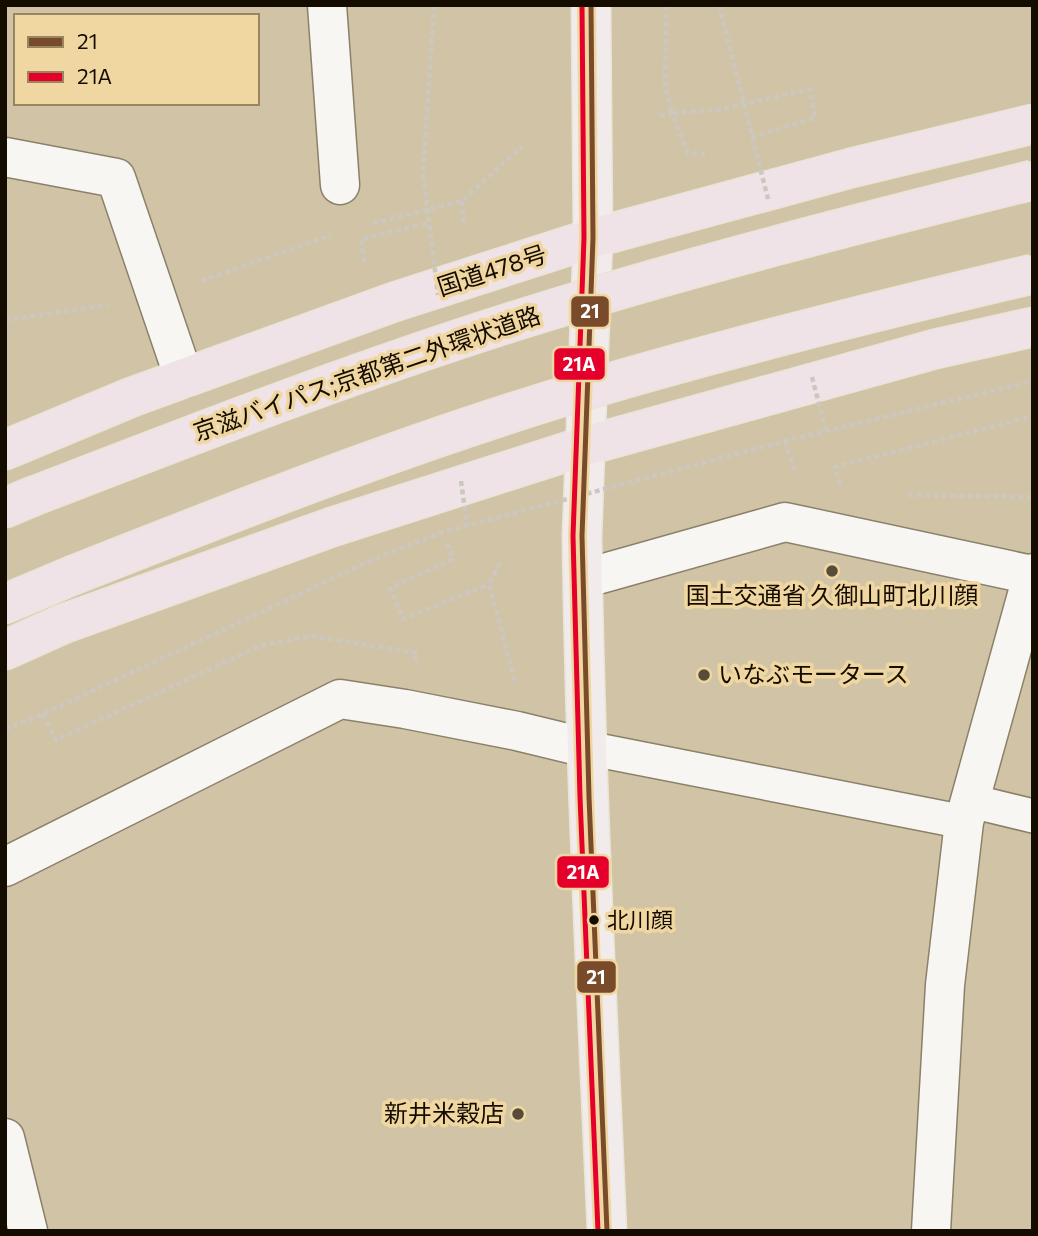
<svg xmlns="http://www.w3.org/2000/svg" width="1038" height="1236" viewBox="0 0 1038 1236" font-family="Commissioner,'Noto Sans JP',sans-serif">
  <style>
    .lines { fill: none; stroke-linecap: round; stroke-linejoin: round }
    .lane-casing { stroke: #8b816a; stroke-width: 36 }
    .street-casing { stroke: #8b816a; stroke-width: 41 }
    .primary-casing { stroke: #eae4d7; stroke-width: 41 }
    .highway-casing { stroke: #eae4d7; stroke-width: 41 }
    .path { stroke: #ccc7bf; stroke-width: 4.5; stroke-dasharray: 5 3.5; stroke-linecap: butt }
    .lane { stroke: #f8f6f2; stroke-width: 33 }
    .street { stroke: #f8f6f2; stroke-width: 38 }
    .primary { stroke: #f2ebec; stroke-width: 38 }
    .highway { stroke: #efe3e8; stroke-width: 38 }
    .highway-bridge-casing { stroke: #eae4d7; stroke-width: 41; stroke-linecap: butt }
    .path-bridge { stroke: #ccc7bf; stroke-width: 4.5; stroke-dasharray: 5 3.5; stroke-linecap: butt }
    .highway-bridge { stroke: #efe3e8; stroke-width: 38 }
    .bus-1-casing { stroke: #f0d7a1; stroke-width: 10 }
    .bus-2-casing { stroke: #f0d7a1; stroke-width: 10 }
    .bus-1 { stroke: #7a4b2a; stroke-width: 5 }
    .bus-2 { stroke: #e4002b; stroke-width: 5 }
    .poi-dot { fill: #574c3a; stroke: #f0d7a1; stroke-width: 2.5 }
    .bus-dot { fill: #150c00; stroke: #f0d7a1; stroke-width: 2.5 }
    .labels { text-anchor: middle; stroke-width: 7; stroke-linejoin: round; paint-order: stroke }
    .bus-label { font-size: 22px; fill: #150c00; stroke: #f0d7a1; text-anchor: start }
    .street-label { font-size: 24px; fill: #150c00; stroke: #f0d7a1 }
    .poi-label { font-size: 24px; fill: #150c00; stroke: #f0d7a1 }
    .line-badge { stroke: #f0d7a1; stroke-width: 2.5 }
    .badge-label { font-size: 19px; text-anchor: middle; font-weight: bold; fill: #fff }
  </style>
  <rect width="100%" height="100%" fill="#d1c4a6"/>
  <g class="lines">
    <defs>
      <g id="lane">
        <path d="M587,748L964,822"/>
        <path d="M971,801L1033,816"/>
      </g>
      <g id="street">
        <path d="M327,5L340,185"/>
        <path d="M5,157L116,178L184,378"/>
        <path d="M583,579L785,522L1032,575"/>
        <path d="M5,867L340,699L405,709L517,731L587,748"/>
        <path d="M5,1138L28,1231"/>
        <path d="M931,1231L945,985L964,822L1033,573"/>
      </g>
      <path id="primary" d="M591,5L593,238L582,536C585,768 597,999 607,1231"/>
      <g id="highway">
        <path d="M5,450L132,397L394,302L593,238L851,168L1033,124"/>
        <path d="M5,508L31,497"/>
        <path d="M5,604L71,576"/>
        <path d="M5,650L63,624L332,527L585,446L935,349L1033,327"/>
      </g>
    </defs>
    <use href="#lane" class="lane-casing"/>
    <use href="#street" class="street-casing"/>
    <use href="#primary" class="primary-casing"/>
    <use href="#highway" class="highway-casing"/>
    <g class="path">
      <path d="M666,5L665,87L672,113L717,110L810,89L815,118L752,137"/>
      <path d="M660,116L672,113L688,153L705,154"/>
      <path d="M462,201L464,228"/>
      <path d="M373,223L462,201L522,146"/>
      <path d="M364,262L361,239L429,223"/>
      <path d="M201,281L331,235"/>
      <path d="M5,320L108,305"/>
      <path d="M785,441L796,474"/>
      <path d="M840,485L835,467L1033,416"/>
      <path d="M908,495L1033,497"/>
      <path d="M447,543L453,559L390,588L403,619L489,584"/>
      <path d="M500,563L489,584L515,682"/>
      <path d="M43,714L56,740L260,646L311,636L417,653L415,662"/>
    </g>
    <use href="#lane" class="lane"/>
    <use href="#street" class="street"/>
    <use href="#primary" class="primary"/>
    <use href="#highway" class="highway"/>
    <defs>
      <g id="highway-bridge">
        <path d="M31,497C192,435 353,372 518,320C687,267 860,223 1033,180"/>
        <path d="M71,576C233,512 395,448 562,397C718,350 875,311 1033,274"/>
      </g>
    </defs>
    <use href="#highway-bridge" class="highway-bridge-casing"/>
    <g class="path-bridge">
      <path d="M434,5L423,173L438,295"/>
      <path d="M719,5L768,199"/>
      <path d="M812,377L826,431"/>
      <path d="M461,481L467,525"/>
      <path d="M5,729L43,714L383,555L443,532L785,441L1033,381"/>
    </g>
    <use href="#highway-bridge" class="highway-bridge"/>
    <defs>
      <path id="bus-1" d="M591,5L593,238L582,536L589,797L607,1231"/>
      <path id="bus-2" d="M582,5L584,238L573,536L580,797L598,1231"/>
    </defs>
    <use href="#bus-1" class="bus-1-casing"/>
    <use href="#bus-2" class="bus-2-casing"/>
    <use href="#bus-1" class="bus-1"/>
    <use href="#bus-2" class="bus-2"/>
  </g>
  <g class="poi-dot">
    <circle cx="832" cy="571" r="7"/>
    <circle cx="704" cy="675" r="7"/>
    <circle cx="518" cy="1114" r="7"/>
  </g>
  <circle class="bus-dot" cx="594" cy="920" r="6"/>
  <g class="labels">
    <g class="bus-label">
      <text x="607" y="928">北川顔</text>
    </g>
    <g class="street-label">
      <text transform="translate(492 271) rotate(-18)" y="8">国道478号</text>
      <text transform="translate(367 374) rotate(-19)" y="8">京滋バイパス;京都第二外環状道路</text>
    </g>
    <g class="poi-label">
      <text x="832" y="604">国土交通省 久御山町北川顔</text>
      <text x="718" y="683" text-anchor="start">いなぶモータース</text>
      <text x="504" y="1122" text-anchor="end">新井米穀店</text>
    </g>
  </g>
  <g class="line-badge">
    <rect x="570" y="295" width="40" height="33" rx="7" fill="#7a4b2a"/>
    <rect x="553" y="347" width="53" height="34" rx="7" fill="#e4002b"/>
    <rect x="556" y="855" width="54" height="34" rx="7" fill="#e4002b"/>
    <rect x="576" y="960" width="41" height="34" rx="7" fill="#7a4b2a"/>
  </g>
  <g class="badge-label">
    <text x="590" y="318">21</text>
    <text x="579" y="371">21A</text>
    <text x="583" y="879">21A</text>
    <text x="596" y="984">21</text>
  </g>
  <rect width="1038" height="1236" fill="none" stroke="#150c00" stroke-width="14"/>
  <rect x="14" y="14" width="245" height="91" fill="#f0d7a1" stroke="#988661" stroke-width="2"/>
  <rect x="28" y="37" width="35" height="10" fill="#7a4b2a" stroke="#988661" stroke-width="2"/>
  <text x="77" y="49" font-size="21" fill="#150c00">21</text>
  <rect x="28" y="72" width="35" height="10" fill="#e4002b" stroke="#988661" stroke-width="2"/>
  <text x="77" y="84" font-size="21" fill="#150c00">21A</text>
</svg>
